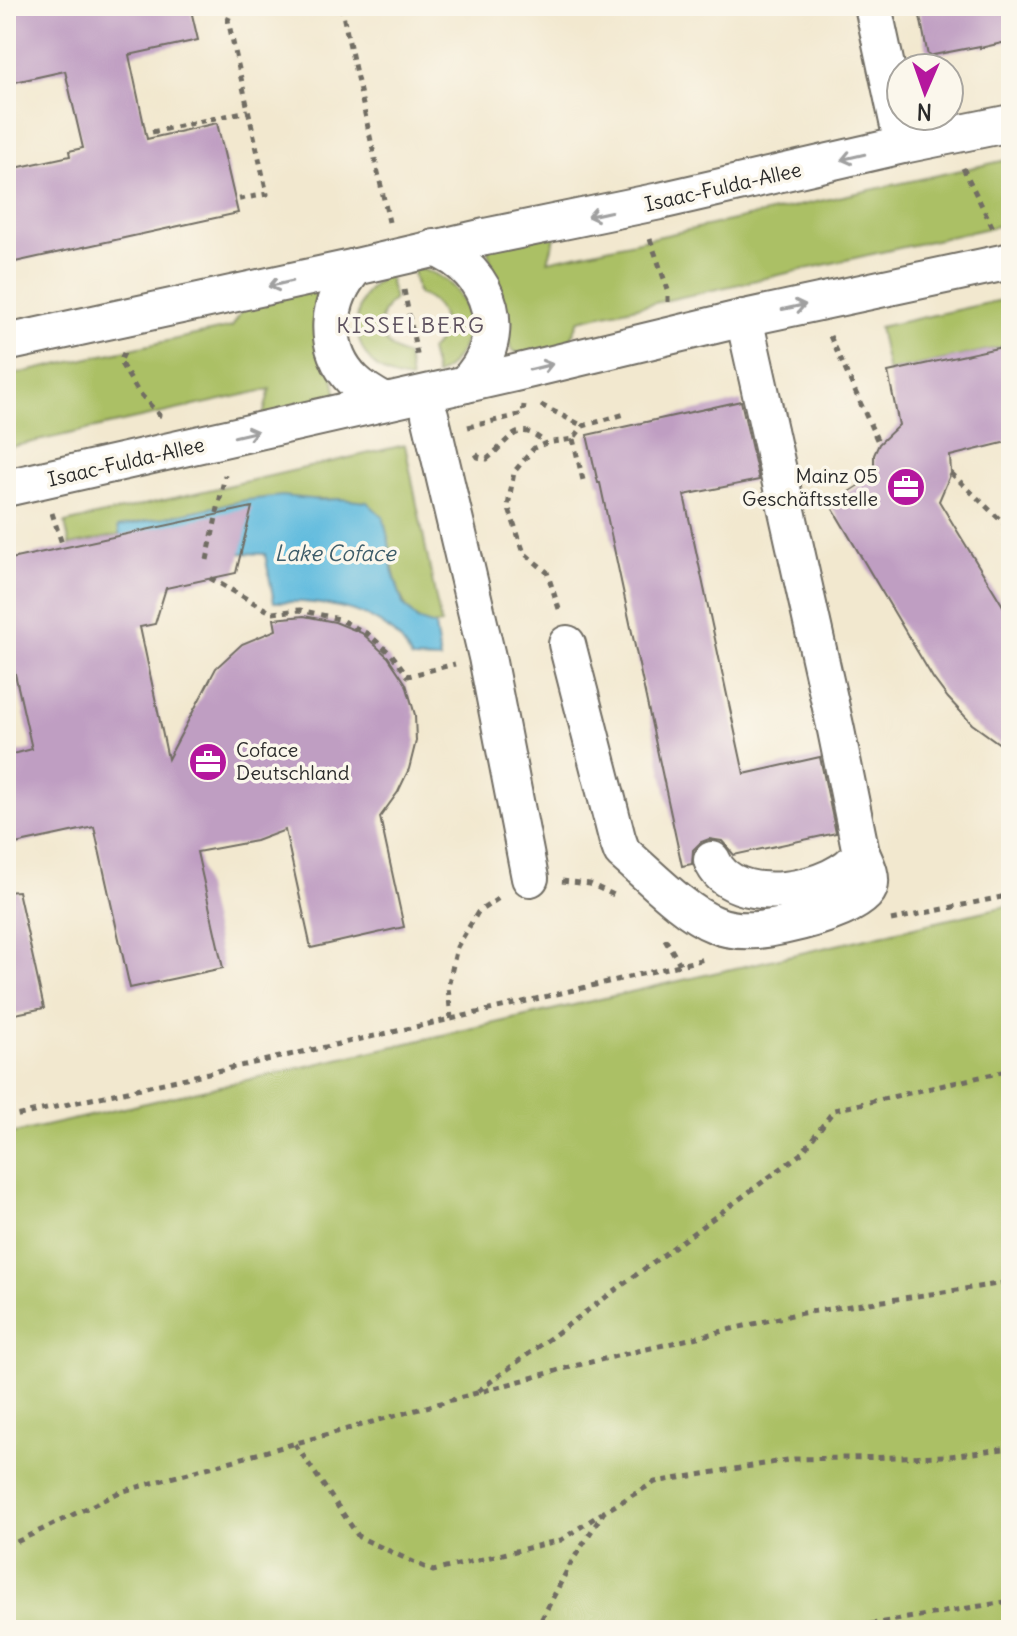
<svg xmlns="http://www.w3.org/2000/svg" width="1017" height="1636" viewBox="0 0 1017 1636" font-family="Delius,sans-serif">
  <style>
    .green { fill: #abc065; stroke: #6b7648; stroke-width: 2 }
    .water { fill: #60bbde; stroke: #467384; stroke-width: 2 }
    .building { fill: #bf9ec2 }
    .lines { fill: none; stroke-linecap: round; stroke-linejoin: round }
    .minor-casing { stroke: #716d64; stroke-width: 40 }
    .path { stroke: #716d64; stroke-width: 5; stroke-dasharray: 6 6; stroke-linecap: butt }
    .minor { stroke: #fff; stroke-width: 36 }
    .oneway { stroke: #a0a0a0 }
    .labels { text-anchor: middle; stroke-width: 7; stroke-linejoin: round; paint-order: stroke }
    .street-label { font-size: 20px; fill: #2b2b2b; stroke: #fbf7ec }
    .poi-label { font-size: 20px; fill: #2b2b2b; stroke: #fbf7ec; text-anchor: end }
    .neighbourhood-label { font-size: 22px; letter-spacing: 2px; fill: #5f5360; stroke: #fbf7ec }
    .water-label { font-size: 22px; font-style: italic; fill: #3e5d6a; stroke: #fbf7ec }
  </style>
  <rect width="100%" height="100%" fill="#fbf7ec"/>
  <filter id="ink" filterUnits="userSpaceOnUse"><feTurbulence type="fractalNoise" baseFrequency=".0125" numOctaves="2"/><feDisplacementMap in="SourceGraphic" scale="16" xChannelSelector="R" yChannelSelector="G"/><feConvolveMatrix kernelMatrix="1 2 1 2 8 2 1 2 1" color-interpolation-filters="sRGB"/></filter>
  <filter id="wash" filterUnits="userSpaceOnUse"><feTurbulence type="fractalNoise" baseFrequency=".006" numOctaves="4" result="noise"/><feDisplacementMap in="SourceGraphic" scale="32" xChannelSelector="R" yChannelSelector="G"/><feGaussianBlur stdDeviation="1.8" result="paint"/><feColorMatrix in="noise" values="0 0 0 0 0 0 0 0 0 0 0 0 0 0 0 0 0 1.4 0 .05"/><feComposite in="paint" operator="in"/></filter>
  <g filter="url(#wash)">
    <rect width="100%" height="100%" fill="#f2e8cf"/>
    <g class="green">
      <path d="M1011,159V223L579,320L565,353L522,355L512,350L487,247L556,234L548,261Z"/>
      <path d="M412,268C474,274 488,345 436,376L430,350C452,331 445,302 418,294Z"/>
      <path d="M388,274L394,299C371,320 380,347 407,356L411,380C400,378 390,377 381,370C353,351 349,310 372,286C377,281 383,278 388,274Z"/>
      <path d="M314,285L338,401L262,420L270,389L6,448V376L232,327L247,302Z"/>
      <path d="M1011,298V345L888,372L879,327Z"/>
      <path d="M405,445L441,624C401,634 392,568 389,542L340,499L247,500L119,527L120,535L70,545L65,523Z"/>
      <path d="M1011,905V1630H6V1135Z"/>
    </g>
    <path class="water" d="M282,496L321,500L340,499L367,502L383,517L389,542L392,569L403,604L417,620L435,626L440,660L412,659C408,652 404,643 398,638C368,606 315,600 274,602L265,554L240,553L129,575L118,527L247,500Z"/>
    <g id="blocks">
      <g class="building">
        <path d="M6,6H190L198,40L129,55L147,139L217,123L238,213L6,264V170L70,156L69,151L83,148L65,71L6,84Z"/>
        <path d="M918,6H1011V41L980,48V46L928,56Z"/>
        <path d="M1011,345V441L950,456L951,473L939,501L1011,619V752L972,724L948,698L933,678L830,504L874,476V455L879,444L899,425L888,372Z"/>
        <path d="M741,401L759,480L684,495L744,774L820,757L836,833L734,855L722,841L709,839L701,842L693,850L692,864L682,866L600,483H598L587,435Z"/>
        <path d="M252,507L236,573L166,588L155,624L140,627L168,759L216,668L242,644L276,630L274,619L304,616L335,622L362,633L388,657L406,684L415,715L416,741L409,769L398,792L380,817L404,927L311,948L285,830L256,841L197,852L223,968L130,988L94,827L6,846V756L32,749L11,656L6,657V560Z"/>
        <path d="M18,891L44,1008L6,1016V892Z"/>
      </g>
    </g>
  </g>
  <g filter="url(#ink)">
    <use href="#blocks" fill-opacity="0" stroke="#716d64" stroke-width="2"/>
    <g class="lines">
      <defs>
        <g id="minor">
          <path d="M873,6L903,145"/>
          <path d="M434,248C493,270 512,339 465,384"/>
          <path d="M356,267C326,299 321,349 354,381C363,390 374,396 385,402"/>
          <path d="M6,343L356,267L485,237L660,201L903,145L1011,123"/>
          <path d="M430,415L487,657L530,878"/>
          <path d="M6,488L515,373L744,318L1011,261"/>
          <path d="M567,644L617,838L622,852C647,873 685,913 714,924C727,930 742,931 757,930C780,928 860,911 869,888C873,877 866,864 861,853"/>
          <path d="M712,860C731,910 838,892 861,853L836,730L744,318"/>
        </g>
      </defs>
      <use href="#minor" class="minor-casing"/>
      <g class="path">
        <path d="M234,6L228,20L267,194L235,200"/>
        <path d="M341,6L389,222"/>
        <path d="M152,132L248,111"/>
        <path d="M963,168L993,228"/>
        <path d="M650,239L668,290V302"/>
        <path d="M404,290L418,359"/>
        <path d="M830,336L879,444"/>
        <path d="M124,353L120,362L137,390L159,415L158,417"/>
        <path d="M541,405L583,426"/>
        <path d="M468,427L523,414L524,405"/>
        <path d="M573,439L583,480"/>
        <path d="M476,454L478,457L487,459C508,443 517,416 545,443"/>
        <path d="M951,473L1011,530"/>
        <path d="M52,513L63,547"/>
        <path d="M207,560L225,475"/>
        <path d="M210,578L272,613L300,610L339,619L368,634L392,655L408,676L455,664"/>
        <path d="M559,609L547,572L524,553L508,506L514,472L534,448L546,443L573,439L583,426L625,414"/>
        <path d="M562,881L590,884L614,895"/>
        <path d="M891,920L1011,895"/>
        <path d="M665,939L680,964"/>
        <path d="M451,1019L448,987L457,947L478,912L502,896"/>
        <path d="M6,1118L451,1019L705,959"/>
        <path d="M478,1391L802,1153L834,1110L1011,1070"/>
        <path d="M295,1444L359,1537L433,1571L561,1540L602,1513"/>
        <path d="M6,1547L120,1492L574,1366L796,1314L1011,1282"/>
        <path d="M536,1630L572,1561L604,1512L655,1482L794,1459L950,1456L1011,1448"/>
        <path d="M835,1630L1011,1601"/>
      </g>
      <use href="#minor" class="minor"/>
    </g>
    <defs><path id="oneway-shaft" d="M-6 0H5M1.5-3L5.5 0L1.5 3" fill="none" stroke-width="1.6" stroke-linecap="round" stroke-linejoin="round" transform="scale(2)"/></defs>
    <g class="oneway">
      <use href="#oneway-shaft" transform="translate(853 157) rotate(167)"/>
      <use href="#oneway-shaft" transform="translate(599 214) rotate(168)"/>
      <use href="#oneway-shaft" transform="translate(280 284) rotate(167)"/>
      <use href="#oneway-shaft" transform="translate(794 307) rotate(-12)"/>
      <use href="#oneway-shaft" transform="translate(541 367) rotate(-14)"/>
      <use href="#oneway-shaft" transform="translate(246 434) rotate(-13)"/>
    </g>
  </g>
  <defs>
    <symbol id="office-disc" viewBox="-11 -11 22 22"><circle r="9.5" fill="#b5179e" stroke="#fbf7ec"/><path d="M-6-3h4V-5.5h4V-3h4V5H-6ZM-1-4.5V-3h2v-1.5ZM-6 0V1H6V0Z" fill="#fff"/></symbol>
  </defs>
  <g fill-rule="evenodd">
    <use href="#office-disc" x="884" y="465" width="44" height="44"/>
    <use href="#office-disc" x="186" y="740" width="44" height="44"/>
  </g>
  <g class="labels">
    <g class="street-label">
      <text transform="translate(723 187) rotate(-13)" y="7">Isaac-Fulda-Allee</text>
      <text transform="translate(126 462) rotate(-13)" y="7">Isaac-Fulda-Allee</text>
    </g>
    <g class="poi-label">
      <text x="878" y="483">Mainz 05<tspan x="878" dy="23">Geschäftsstelle</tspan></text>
      <text x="236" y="757" text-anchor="start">Coface<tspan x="236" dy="23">Deutschland</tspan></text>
    </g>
    <g class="neighbourhood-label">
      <text x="411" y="333">KISSELBERG</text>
    </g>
    <g class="water-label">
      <text x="335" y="561">Lake Coface</text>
    </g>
  </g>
  <rect width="1017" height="1636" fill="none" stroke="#fbf7ec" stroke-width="32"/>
  <g transform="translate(925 92) rotate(182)"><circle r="38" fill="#fbf7ec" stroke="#a8a59f" stroke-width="2"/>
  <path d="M0-6L14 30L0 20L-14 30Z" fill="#b5179e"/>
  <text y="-12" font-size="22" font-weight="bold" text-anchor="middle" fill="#2b2b2b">N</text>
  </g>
</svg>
